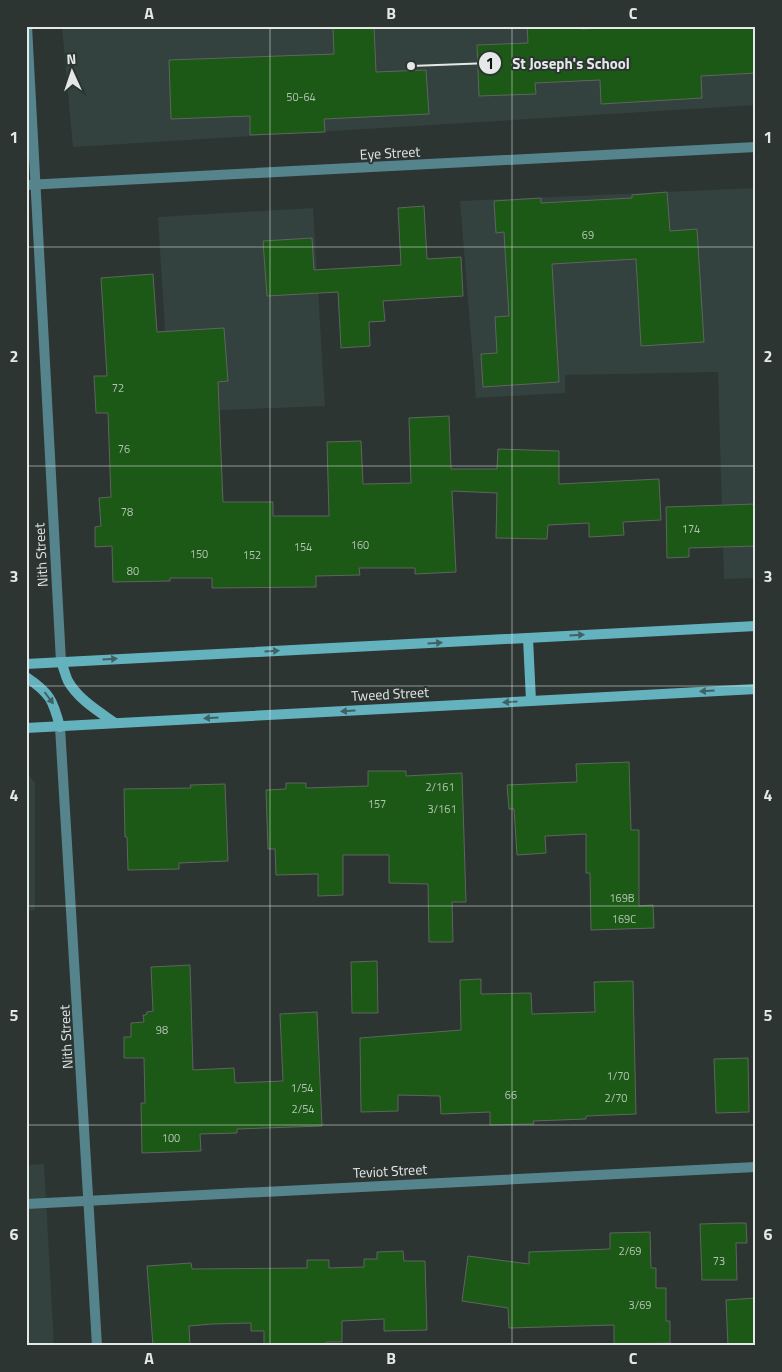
<svg xmlns="http://www.w3.org/2000/svg" width="782" height="1372" viewBox="0 0 782 1372" font-family="'Titillium Web',sans-serif">
  <style>
    .built { fill: #33423e }
    .building { fill: #1c5816; stroke: #5f655f }
    .lines { fill: none; stroke-linecap: round; stroke-linejoin: round }
    .minor { stroke: #56848c; stroke-width: 10 }
    .secondary { stroke: #65b2bf; stroke-width: 10 }
    .oneway { fill: #406163 }
    .grid { fill: none; stroke: #e4e9e8; stroke-width: 1; stroke-opacity: 0.55 }
    .labels { text-anchor: middle; stroke-width: 4; stroke-linejoin: round; paint-order: stroke }
    .number-label { font-size: 11px; fill: #b2c5b4 }
    .street-label { font-size: 14px; fill: #e4e9e8; stroke: #2c3532 }
    .leader { fill: none; stroke: #e4e9e8; stroke-width: 2 }
    .callout-dot { fill: #e4e9e8; stroke: #2c3532; stroke-width: 2 }
    .mark-label { font-size: 15px; text-anchor: middle; font-weight: bold; fill: #111 }
    .callout-label { font-size: 15px; text-anchor: middle; font-weight: bold; fill: #e4e9e8; stroke: #2c3532; stroke-width: 4; stroke-linejoin: round; paint-order: stroke }
    .neatline { fill: none; stroke: #e4e9e8; stroke-width: 2 }
    .grid-label { font-size: 16px; text-anchor: middle; font-weight: bold; fill: #e4e9e8 }
  </style>
  <rect width="100%" height="100%" fill="#2c3532"/>
  <g class="built">
    <path d="M62,26H756V105L73,147Z"/>
    <path d="M756,188V578L724,579L718,372L565,375V393L476,398L460,201Z"/>
    <path d="M313,208L325,406L170,412L158,217Z"/>
    <path d="M26,771L35,783V910L26,911Z"/>
    <path d="M44,1164L54,1346H26V1165Z"/>
  </g>
  <g class="building">
    <path d="M333,26H374L376,72L426,70L429,114L324,119L325,132L250,135V116L171,119L169,60L334,54Z"/>
    <path d="M527,26H581V29L656,26H756V73L701,76L702,98L601,104L600,80L535,83L536,94L479,96L477,45L528,43Z"/>
    <path d="M667,192L670,231L697,229L704,342L641,346L636,259L552,264L559,382L483,387L481,354L497,353L495,317L509,316L504,232L496,233L494,201L541,198V203L632,198V195Z"/>
    <path d="M424,206L427,259L461,257L463,296L383,301L385,321L369,322L370,346L341,348L338,292L267,296L263,241L312,238L314,270L401,265L398,208Z"/>
    <path d="M153,274L157,332L224,328L228,381L218,382L223,502H273V516H329L327,442L361,441L363,484L411,483L409,418L449,416L451,469H497L498,449L559,451V484L659,479L661,520L623,522L624,535L589,537V523L548,525L547,539L496,538L497,493L452,491L456,572L415,574V568H359L360,575L316,576V587L212,588V578H170V581L113,582L112,546L95,547V527L101,526L99,498L111,497L108,413H96L94,376H107L101,278Z"/>
    <path d="M756,504V546L689,548V557L667,558L666,507Z"/>
    <path d="M629,762L631,830H639V906L653,905L654,928L591,930L590,873H586V834L545,836L546,853L517,855L514,809H509L507,785L577,782L576,764Z"/>
    <path d="M368,771H406V776L462,773L466,902H452L453,942H429L428,884L389,883V855H343V895L318,896V874L276,875L275,849H268L266,790L286,789V783H306V788L368,786Z"/>
    <path d="M225,784L228,861L179,863V869L128,870L127,837H125L124,789L191,788L190,785Z"/>
    <path d="M377,961L378,1013H352L351,962Z"/>
    <path d="M190,965L193,1070L234,1068L235,1083L283,1081L280,1014L317,1012L322,1126L237,1129V1133L200,1134L201,1151L142,1153L141,1103H145L144,1058H124V1037H131V1023L144,1022L143,1015H146L147,1012L153,1011L151,967Z"/>
    <path d="M481,979V994L531,993L532,1014L595,1012L594,982L633,981L636,1114L586,1116V1119L533,1121L534,1124L490,1125V1112L441,1114L440,1096L398,1095V1111L361,1112L360,1038L461,1030L460,980Z"/>
    <path d="M748,1058L749,1112L716,1113L714,1059Z"/>
    <path d="M735,1223H746L747,1243H736L737,1280H702L700,1224Z"/>
    <path d="M650,1232L651,1268H656V1288H666V1321H670V1343L614,1344V1325L509,1328L508,1308L462,1301L468,1256L529,1264V1252L610,1249V1233Z"/>
    <path d="M403,1251L404,1261H425L427,1330L384,1331V1319L342,1321V1342H326V1346H264V1331H251V1323L212,1324L189,1326L190,1346H153L147,1266L191,1263L192,1269L307,1268V1260H329V1268L364,1267V1259H377V1252Z"/>
    <path d="M756,1298V1346H728L726,1300Z"/>
  </g>
  <g class="lines">
    <g class="minor">
      <path d="M27,26L61,662"/>
      <path d="M26,185L756,147"/>
      <path d="M60,727L97,1346"/>
      <path d="M26,1204L756,1167"/>
    </g>
    <g class="secondary">
      <path d="M528,638L531,701"/>
      <path d="M61,662C64,668 65,675 68,681C78,699 98,711 115,723"/>
      <path d="M26,664L756,626"/>
      <path d="M26,677C50,693 53,700 60,727"/>
      <path d="M26,728L756,689"/>
    </g>
  </g>
  <defs><path id="oneway-solid" d="M-6-.8H1V-3.2L6.5 0L1 3.2V.8H-6Z" transform="scale(1.25)"/></defs>
  <g class="oneway">
    <use href="#oneway-solid" transform="translate(577 635) rotate(-3)"/>
    <use href="#oneway-solid" transform="translate(435 643) rotate(-3)"/>
    <use href="#oneway-solid" transform="translate(272 651) rotate(-3)"/>
    <use href="#oneway-solid" transform="translate(110 659) rotate(-3)"/>
    <use href="#oneway-solid" transform="translate(707 691) rotate(177)"/>
    <use href="#oneway-solid" transform="translate(49 698) rotate(53)"/>
    <use href="#oneway-solid" transform="translate(510 702) rotate(177)"/>
    <use href="#oneway-solid" transform="translate(348 711) rotate(177)"/>
    <use href="#oneway-solid" transform="translate(211 718) rotate(177)"/>
  </g>
  <path class="grid" d="M270,26V1346M512,26V1346M26,247H756M26,466H756M26,686H756M26,906H756M26,1125H756"/>
  <g class="labels">
    <g class="number-label">
      <text x="301" y="101">50-64</text>
      <text x="588" y="239">69</text>
      <text x="118" y="392">72</text>
      <text x="124" y="453">76</text>
      <text x="127" y="516">78</text>
      <text x="691" y="533">174</text>
      <text x="360" y="549">160</text>
      <text x="303" y="551">154</text>
      <text x="199" y="558">150</text>
      <text x="252" y="559">152</text>
      <text x="133" y="575">80</text>
      <text x="440" y="791">2/161</text>
      <text x="377" y="808">157</text>
      <text x="442" y="813">3/161</text>
      <text x="622" y="902">169B</text>
      <text x="624" y="923">169C</text>
      <text x="162" y="1034">98</text>
      <text x="618" y="1080">1/70</text>
      <text x="302" y="1092">1/54</text>
      <text x="511" y="1099">66</text>
      <text x="616" y="1102">2/70</text>
      <text x="303" y="1113">2/54</text>
      <text x="171" y="1142">100</text>
      <text x="630" y="1255">2/69</text>
      <text x="719" y="1265">73</text>
      <text x="640" y="1309">3/69</text>
    </g>
    <g class="street-label">
      <text transform="translate(390 153) rotate(-3)" y="5">Eye Street</text>
      <text transform="translate(41 555) rotate(-93)" y="5">Nith Street</text>
      <text transform="translate(390 694) rotate(-3)" y="5">Tweed Street</text>
      <text transform="translate(66 1037) rotate(-93)" y="5">Nith Street</text>
      <text transform="translate(390 1171) rotate(-3)" y="5">Teviot Street</text>
    </g>
  </g>
  <path class="leader" d="M411 66L490 63"/>
  <g class="callout-dot">
    <circle cx="411" cy="66" r="5"/>
    <circle cx="490" cy="63" r="12"/>
  </g>
  <g class="mark-label">
    <text x="490" y="69">1</text>
  </g>
  <g class="callout-label">
    <text x="571" y="69">St Joseph's School</text>
  </g>
  <rect width="782" height="1372" fill="none" stroke="#2c3532" stroke-width="55"/>
  <g transform="translate(72 72) rotate(357)" stroke="#2c3532" stroke-width="4" paint-order="stroke">
  <path d="M0-4L9 19L0 12L-9 19Z" fill="#e4e9e8"/>
  <text y="-8" font-size="14" font-weight="bold" text-anchor="middle" fill="#e4e9e8">N</text>
  </g>
  <rect x="28" y="28" width="726" height="1316" class="neatline"/>
  <g class="grid-label">
    <text x="149" y="19">A</text>
    <text x="391" y="19">B</text>
    <text x="633" y="19">C</text>
    <text x="14" y="143">1</text>
    <text x="768" y="143">1</text>
    <text x="14" y="362">2</text>
    <text x="768" y="362">2</text>
    <text x="14" y="582">3</text>
    <text x="768" y="582">3</text>
    <text x="14" y="801">4</text>
    <text x="768" y="801">4</text>
    <text x="14" y="1021">5</text>
    <text x="768" y="1021">5</text>
    <text x="14" y="1240">6</text>
    <text x="768" y="1240">6</text>
    <text x="149" y="1364">A</text>
    <text x="391" y="1364">B</text>
    <text x="633" y="1364">C</text>
  </g>
</svg>
